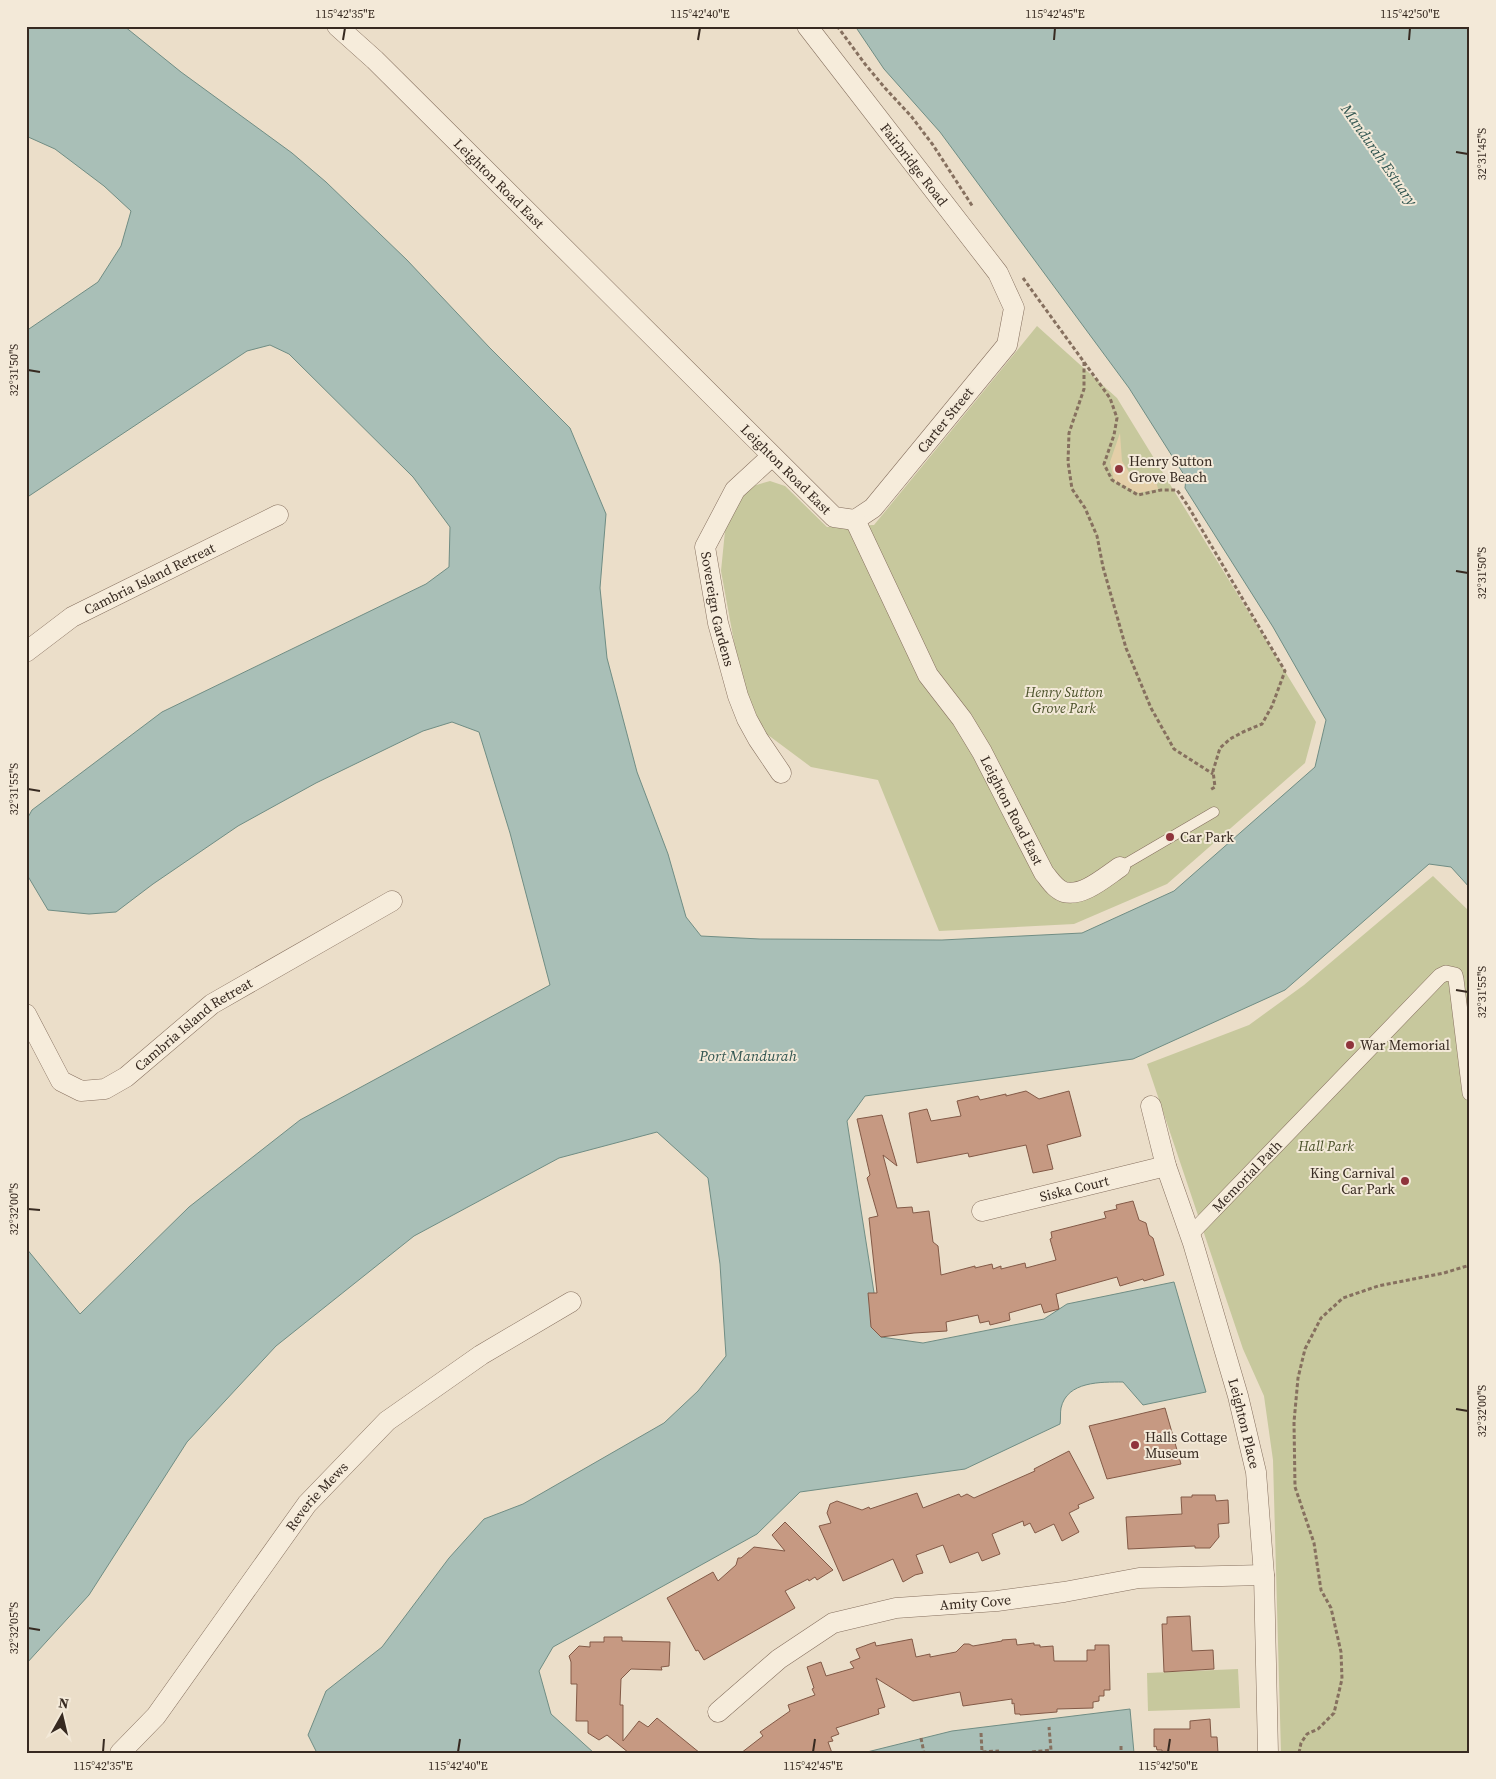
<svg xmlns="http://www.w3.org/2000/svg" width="1496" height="1779" viewBox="0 0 1496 1779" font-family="'Source Serif 4',serif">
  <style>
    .green { fill: #c7c89d }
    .sand { fill: #e4cfa8 }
    .water { fill: #a9bfb7; stroke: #708d84 }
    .building { fill: #c69982; stroke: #835a47 }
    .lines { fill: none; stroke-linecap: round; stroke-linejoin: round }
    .service-casing { stroke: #86705f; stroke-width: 11 }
    .pedestrian-casing { stroke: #86705f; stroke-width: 16 }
    .minor-casing { stroke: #86705f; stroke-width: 21 }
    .path { stroke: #86705f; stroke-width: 3; stroke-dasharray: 4 2.5; stroke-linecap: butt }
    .service { stroke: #f6ecdb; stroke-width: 10 }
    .pedestrian { stroke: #f6ecdb; stroke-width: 15 }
    .minor { stroke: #f6ecdb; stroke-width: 20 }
    .ticks { fill: none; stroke: #372a21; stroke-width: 2 }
    .poi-dot { fill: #8f343c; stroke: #f3e9d8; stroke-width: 2 }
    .labels { text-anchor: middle; stroke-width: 4; stroke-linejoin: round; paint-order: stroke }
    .street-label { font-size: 14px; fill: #372a21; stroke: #f3e9d8 }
    .poi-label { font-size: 14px; fill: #372a21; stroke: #f3e9d8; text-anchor: start }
    .park-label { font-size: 14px; font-style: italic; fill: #4b522a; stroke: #f3e9d8 }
    .water-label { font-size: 15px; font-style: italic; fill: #325651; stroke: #f3e9d8 }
    .neatline { fill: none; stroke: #372a21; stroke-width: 2 }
    .ticks-label { font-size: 12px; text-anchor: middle; fill: #372a21 }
  </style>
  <rect width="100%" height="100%" fill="#ebdec9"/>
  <g class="green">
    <path d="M1037,326L1117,398L1316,722L1305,763L1167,884L1074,924L939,931L878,780L811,767L764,732L741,680L721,571L725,531L738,502L753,486L770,481L785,486L827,527L874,525Z"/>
    <path d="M1433,876L1470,912V1753H1281L1273,1460L1264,1396L1243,1349L1147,1064L1249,1025L1304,985Z"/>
    <path d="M1238,1669L1240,1708L1148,1711L1147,1673Z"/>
  </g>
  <path class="sand" d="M1120,433L1122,461L1131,475L1147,481L1155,477L1158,489L1138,493L1114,481L1110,462Z"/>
  <g class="water">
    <path d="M26,26H124L181,72L292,153L326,182L407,260L489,347L570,428L606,514L600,588L607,658L637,772L668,854L686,917L701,936L760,939L942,940L1082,933L1174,891L1315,767L1326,720L1273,627L1185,488L1186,478L1129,388L940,132L884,69L855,26H1470V888L1451,867L1429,864L1285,990L1133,1059L865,1096L847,1121L881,1337L923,1343L1044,1319L1067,1304L1174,1282L1206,1392L1143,1405L1123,1382C1101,1382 1067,1381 1061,1408C1060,1413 1061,1419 1060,1424L965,1469L800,1492L757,1534L553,1647L539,1671L551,1714L594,1753H317L308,1735L326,1691L382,1647L449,1558L484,1519L523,1504L664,1423L698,1391L726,1356L720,1264L708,1178L657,1132L559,1158L414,1236L276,1346L187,1442L89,1595L26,1664V1248L80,1314L189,1207L300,1120L550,985L510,833L479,732L452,722L423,731L316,783L238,826L153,884L116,912L89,914L48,910L26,873V821L32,810L162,712L426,584L449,567L450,527L413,477L289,354L270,345L247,351L26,498V331L98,282L121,246L131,211L104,186L55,149L26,136Z"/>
    <path d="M1130,1709L1134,1753H863L952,1731Z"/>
  </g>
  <g class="building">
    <path d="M1026,1091L1039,1099L1069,1091L1081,1136L1047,1145L1053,1169L1033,1173L1026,1145L969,1157L968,1153L917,1163L909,1113L927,1109L931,1121L961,1116L957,1101L978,1096L980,1100L1006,1094V1096Z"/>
    <path d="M882,1115L897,1166L883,1155L897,1208L912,1207L913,1213L929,1211L933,1242L938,1246L941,1275L975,1266V1268L992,1264L993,1269L1001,1266V1269L1025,1263L1026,1268L1056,1260L1050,1239L1052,1238L1051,1232L1106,1218L1104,1212L1117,1209L1116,1205L1133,1201L1139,1220L1146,1223L1149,1235L1153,1238L1164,1275L1144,1281L1143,1279L1120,1286L1117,1277L1056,1294L1059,1309L1044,1313L1041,1304L1009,1313L1010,1320L990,1325L989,1321L980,1323L978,1315L946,1322L947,1331L914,1333L881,1337L871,1327L868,1293H877L869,1218L878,1216L867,1178L870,1175L857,1119Z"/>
    <path d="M1165,1408L1181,1464L1107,1479L1089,1426Z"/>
    <path d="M1069,1451L1094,1498L1078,1505L1079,1508L1069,1513L1079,1532L1062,1541L1054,1524L1035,1533L1030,1523L1024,1526L1023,1521L992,1534L1000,1554L982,1561L978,1552L950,1563L943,1545L916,1555L923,1573L915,1575L903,1582L893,1559L843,1581L819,1526L831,1523L827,1513L830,1504L837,1501L862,1510L869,1507L870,1509L917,1493L923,1508L959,1494L961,1497L967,1494L974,1498L1035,1471L1034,1469Z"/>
    <path d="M1192,1495H1215L1216,1501L1228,1500L1229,1523L1218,1524L1219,1537L1210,1548H1195V1546L1128,1549L1126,1517L1182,1514L1181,1497H1192Z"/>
    <path d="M785,1522L833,1570L817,1580L815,1577L809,1581L808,1579L785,1591L795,1608L704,1660L698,1650L696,1651L667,1598L713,1572L718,1581L736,1565L738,1558H741L754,1547L785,1551L772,1535Z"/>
    <path d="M1190,1616L1192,1651L1213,1650L1214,1669L1164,1672L1162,1624H1167V1617Z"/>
    <path d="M604,1637H622V1641L670,1642L669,1666L661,1667L662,1670L631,1669L621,1679L620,1705H623V1741L639,1721L648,1727L657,1718L700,1753H629L607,1735L599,1740L588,1733V1721H576L577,1684H571V1662L569,1656L579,1646L590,1647V1642H604Z"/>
    <path d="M912,1639L916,1657L930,1654V1657L956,1652L964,1644H969L973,1646L1002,1641V1640L1016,1639L1017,1645L1034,1643V1645H1040V1647L1053,1646L1054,1661H1087V1650H1095V1645H1109L1110,1690H1104V1696H1099V1701L1093,1702V1708L1057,1709V1712L1020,1715V1714H1015L1014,1703L1012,1704V1699L963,1706L960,1692L913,1701L876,1678L885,1707L878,1709L879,1714L836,1728L839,1734L831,1737L833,1741L828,1742L832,1753H741L763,1736L760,1732L790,1711L788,1705L815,1695L812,1689L814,1688L807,1667L821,1662L826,1676L854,1668L850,1662L860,1658L856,1649L875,1642L876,1646Z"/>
    <path d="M1210,1719L1211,1737H1217L1218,1753H1162V1750H1157L1156,1746L1154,1747V1729H1190V1721Z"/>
  </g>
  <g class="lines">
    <defs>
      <path id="service" d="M1120,867L1214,812"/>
      <g id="pedestrian">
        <path id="s1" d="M1190,1235L1440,976L1446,973L1455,975L1456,979L1470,1093"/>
      </g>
      <g id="minor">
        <path id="s2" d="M337,26L375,60L834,517L855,520"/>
        <path id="s3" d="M807,26L998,273L1014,308L1007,345L873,508L855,520"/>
        <path id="s4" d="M772,456L735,490L705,547L718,623L738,696L747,719L758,739L781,773"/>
        <path id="s5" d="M855,520L928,675L962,719L982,752L1044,873C1050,880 1055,889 1064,892C1083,897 1105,877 1120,867"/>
        <path id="s6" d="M26,652L72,617L278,515"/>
        <path id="s7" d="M26,1014L61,1081L81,1091L105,1089L126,1077L212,1004L392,901"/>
        <path id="s8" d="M1151,1106L1166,1166L1193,1243L1238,1396L1256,1472L1264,1575L1268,1753"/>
        <path id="s9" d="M982,1211L1166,1166"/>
        <path id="s10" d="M718,1712L779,1659L833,1623L896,1608L997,1601L1064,1592L1139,1578L1264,1575"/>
        <path id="s11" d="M120,1753L156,1716L307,1504L387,1421L481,1355L571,1302"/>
      </g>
    </defs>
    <use href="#service" class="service-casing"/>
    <use href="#pedestrian" class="pedestrian-casing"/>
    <use href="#minor" class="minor-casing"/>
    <g class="path">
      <path d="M837,26L865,64L885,88L911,116L933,145L973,207"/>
      <path d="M1023,278L1110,398L1117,418L1114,435L1104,464L1112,480L1138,495L1161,490H1177L1188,506L1285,671L1272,706L1262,724L1243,732L1230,739L1220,748L1213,771L1215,787L1210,790"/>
      <path d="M1084,362V389L1069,433L1068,462L1072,489L1085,508L1097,536L1103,567L1126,648L1151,708L1174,749L1213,774"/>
      <path d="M981,1733L982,1752L999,1751"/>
      <path d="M921,1738L924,1753"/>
      <path d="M1121,1746V1753"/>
      <path d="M1032,1752L1051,1750L1049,1727"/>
      <path d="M1299,1753L1301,1743L1307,1734L1318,1729L1334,1713L1342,1679L1341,1652L1331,1608L1321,1590L1314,1543L1295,1487L1294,1422L1298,1378L1305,1349L1321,1318L1343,1298L1378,1286L1444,1273L1470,1265"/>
    </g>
    <use href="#service" class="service"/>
    <use href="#pedestrian" class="pedestrian"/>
    <use href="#minor" class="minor"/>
  </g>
  <path class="ticks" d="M343,40L345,28M698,40L700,28M1054,40L1055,28M1409,40L1410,28M1456,152L1468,154M28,370L40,372M1456,571L1468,573M28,789L40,791M1456,990L1468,992M28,1209L40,1210M1456,1409L1468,1411M28,1628L40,1630M103,1752L104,1739M458,1752L460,1739M813,1752L815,1739M1168,1752L1170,1739"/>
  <g class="poi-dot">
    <circle cx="1119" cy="469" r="5"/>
    <circle cx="1170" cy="837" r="5"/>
    <circle cx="1350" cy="1045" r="5"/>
    <circle cx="1405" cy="1181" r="5"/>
    <circle cx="1135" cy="1445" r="5"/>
  </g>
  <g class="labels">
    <g class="street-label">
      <text dy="5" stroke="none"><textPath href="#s3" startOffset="175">Fairbridge Road</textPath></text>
      <text dy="5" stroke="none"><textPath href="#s2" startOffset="226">Leighton Road East</textPath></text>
      <text transform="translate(945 420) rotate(-51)" y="5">Carter Street</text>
      <text dy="5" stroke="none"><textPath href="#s2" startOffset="631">Leighton Road East</textPath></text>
      <text dy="5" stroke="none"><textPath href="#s6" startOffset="144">Cambria Island Retreat</textPath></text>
      <text dy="5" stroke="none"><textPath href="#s4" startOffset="178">Sovereign Gardens</textPath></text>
      <text dy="5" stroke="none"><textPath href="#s5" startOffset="331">Leighton Road East</textPath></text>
      <text dy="5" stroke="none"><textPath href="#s7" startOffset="232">Cambria Island Retreat</textPath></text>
      <text dy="5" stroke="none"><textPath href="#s1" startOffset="82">Memorial Path</textPath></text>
      <text dy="5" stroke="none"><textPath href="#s9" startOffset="95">Siska Court</textPath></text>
      <text dy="5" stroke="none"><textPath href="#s8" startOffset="331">Leighton Place</textPath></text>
      <text dy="5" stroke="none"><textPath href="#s11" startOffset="324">Reverie Mews</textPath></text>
      <text dy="5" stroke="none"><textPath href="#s10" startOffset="290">Amity Cove</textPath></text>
    </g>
    <g class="poi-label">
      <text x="1129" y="466">Henry Sutton<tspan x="1129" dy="16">Grove Beach</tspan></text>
      <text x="1180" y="842">Car Park</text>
      <text x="1360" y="1050">War Memorial</text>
      <text x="1395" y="1178" text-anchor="end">King Carnival<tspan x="1395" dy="16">Car Park</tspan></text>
      <text x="1145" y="1442">Halls Cottage<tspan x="1145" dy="16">Museum</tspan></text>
    </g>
    <g class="park-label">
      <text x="1064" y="697">Henry Sutton<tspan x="1064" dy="16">Grove Park</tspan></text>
      <text x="1326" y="1151">Hall Park</text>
    </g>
    <g class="water-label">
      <text transform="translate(1379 155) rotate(55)" y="5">Mandurah Estuary</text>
      <text x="748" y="1061">Port Mandurah</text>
    </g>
  </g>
  <rect width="1496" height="1779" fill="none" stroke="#f3e9d8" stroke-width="55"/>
  <g transform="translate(62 1716) rotate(8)" stroke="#f3e9d8" stroke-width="4" paint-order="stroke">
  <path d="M0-4L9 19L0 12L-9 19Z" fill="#372a21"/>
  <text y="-8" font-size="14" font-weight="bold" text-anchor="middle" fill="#372a21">N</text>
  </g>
  <rect x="28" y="28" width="1440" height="1724" class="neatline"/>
  <g class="ticks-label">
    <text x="345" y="18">115°42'35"E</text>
    <text x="700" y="18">115°42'40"E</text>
    <text x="1055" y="18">115°42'45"E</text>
    <text x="1410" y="18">115°42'50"E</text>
    <text transform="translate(1482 154) rotate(-90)" y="4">32°31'45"S</text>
    <text transform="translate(14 370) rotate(-90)" y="4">32°31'50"S</text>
    <text transform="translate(1482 573) rotate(-90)" y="4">32°31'50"S</text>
    <text transform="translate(14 789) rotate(-90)" y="4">32°31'55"S</text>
    <text transform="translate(1482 992) rotate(-90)" y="4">32°31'55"S</text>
    <text transform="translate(14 1209) rotate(-90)" y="4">32°32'00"S</text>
    <text transform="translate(1482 1411) rotate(-90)" y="4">32°32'00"S</text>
    <text transform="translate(14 1628) rotate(-90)" y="4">32°32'05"S</text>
    <text x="103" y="1770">115°42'35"E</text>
    <text x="458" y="1770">115°42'40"E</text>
    <text x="813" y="1770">115°42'45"E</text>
    <text x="1168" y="1770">115°42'50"E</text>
  </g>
</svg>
